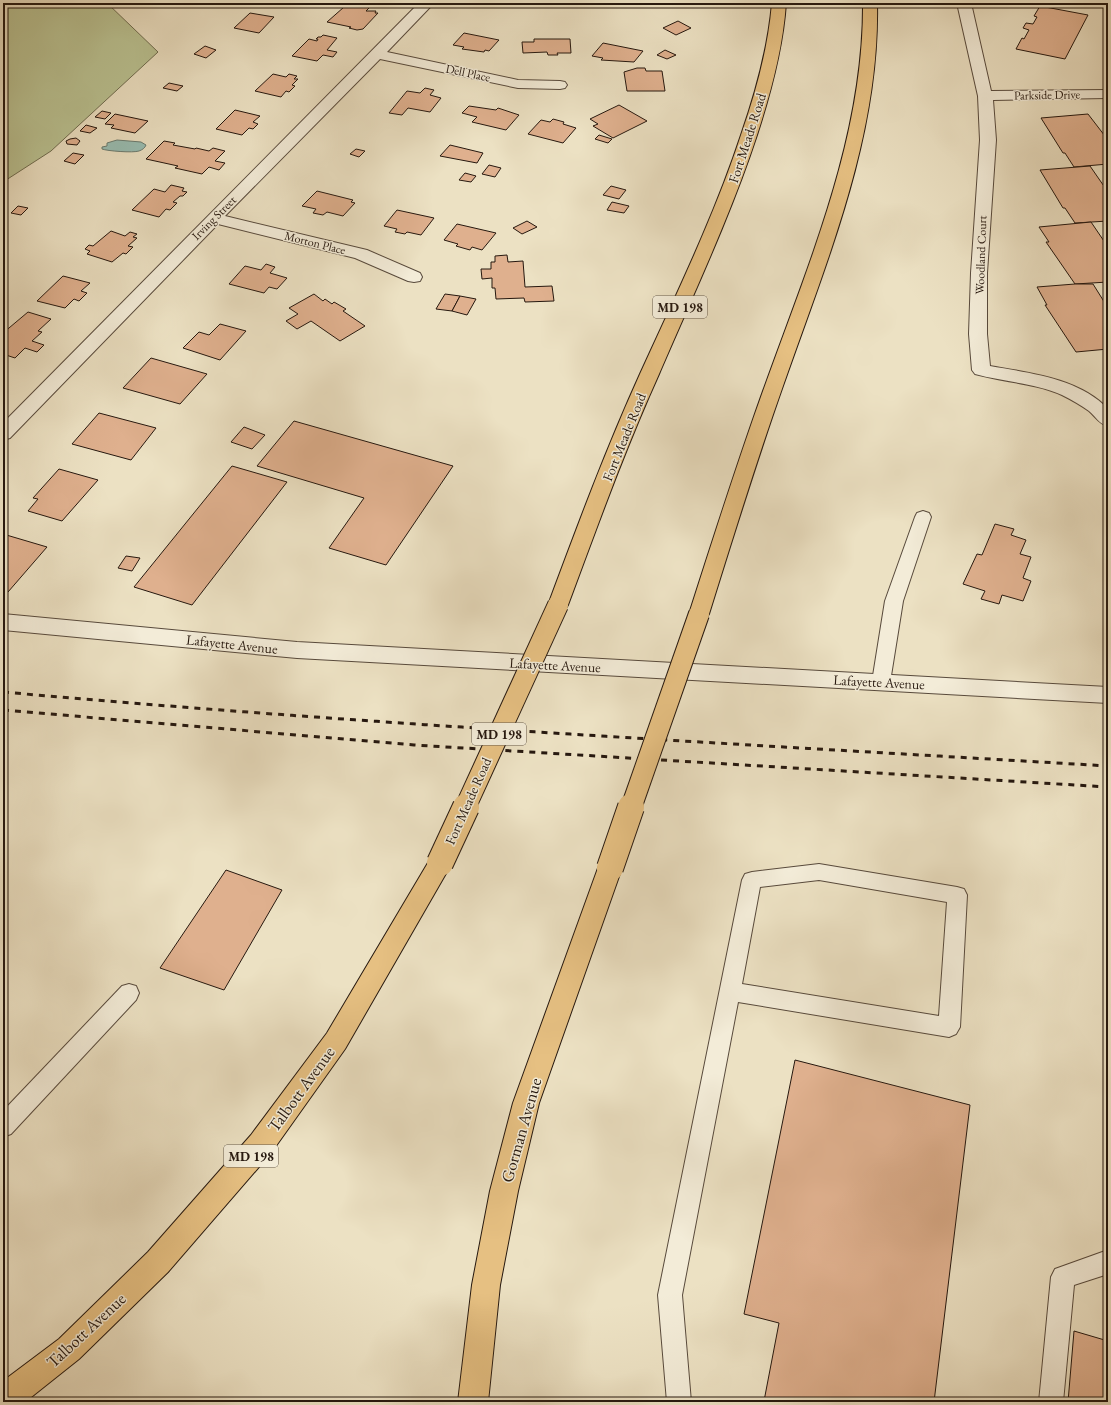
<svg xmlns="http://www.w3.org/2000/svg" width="1111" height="1405" viewBox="0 0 1111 1405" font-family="'EB Garamond',serif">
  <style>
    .green { fill: #bac292; stroke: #706d50 }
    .water { fill: #99beb3; stroke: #6b7c71 }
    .building { fill: #dfb08e; stroke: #26180f }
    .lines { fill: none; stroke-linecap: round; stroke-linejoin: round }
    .service-casing { stroke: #584a3c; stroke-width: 2 }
    .minor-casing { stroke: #584a3c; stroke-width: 2 }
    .tertiary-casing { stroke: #584a3c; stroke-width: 2 }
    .primary-casing { stroke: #26180f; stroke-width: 2 }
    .service { fill: #f3ecd8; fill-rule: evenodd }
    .minor { fill: #f3ecd8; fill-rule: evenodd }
    .tertiary { fill: #f3ecd8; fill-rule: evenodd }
    .primary { fill: #e6c082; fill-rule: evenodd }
    .rail { stroke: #26180f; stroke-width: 3; stroke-dasharray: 6 6; stroke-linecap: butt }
    .primary-bridge-far1-casing { stroke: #26180f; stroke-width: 22; stroke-linecap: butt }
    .primary-bridge-casing { stroke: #26180f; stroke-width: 28; stroke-linecap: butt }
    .primary-bridge-far1 { stroke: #e6c082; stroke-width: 20 }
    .primary-bridge { stroke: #e6c082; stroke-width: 26 }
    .labels { text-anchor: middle; stroke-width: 3; stroke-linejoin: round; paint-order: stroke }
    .far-street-label { font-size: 12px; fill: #26180f; stroke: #f3ecd8 }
    .shield { fill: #f3ecd8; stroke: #64584b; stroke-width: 1 }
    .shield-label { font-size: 13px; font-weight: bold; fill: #26180f }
    .street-label { font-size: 14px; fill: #26180f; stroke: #f3ecd8 }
    .near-street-label { font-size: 17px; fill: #26180f; stroke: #f3ecd8 }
  </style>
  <rect width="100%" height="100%" fill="#ece1c3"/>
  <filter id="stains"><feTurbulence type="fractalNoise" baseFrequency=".005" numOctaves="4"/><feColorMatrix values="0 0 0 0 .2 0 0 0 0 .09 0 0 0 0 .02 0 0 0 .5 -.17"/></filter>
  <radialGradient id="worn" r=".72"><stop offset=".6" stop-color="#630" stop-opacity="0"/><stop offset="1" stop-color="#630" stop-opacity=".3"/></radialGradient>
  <path class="green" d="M3,3H107L158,52L51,151L3,182Z"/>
  <path class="water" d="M117,140L141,142L146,145C145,148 142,150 139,151C133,153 107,151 102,149V147L107,146V143Z"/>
  <g class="building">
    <path d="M347,3L370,7L366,11H376L375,13H378L363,29L357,30L349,28L351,27L327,22L344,7L340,6Z"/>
    <path d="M1026,3H1056L1053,8Z"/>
    <path d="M1040,6L1088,15L1065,59L1016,49L1022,38L1024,39L1029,30L1023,28L1026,23L1033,24L1037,17L1034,16Z"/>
    <path d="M250,13L274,17L259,33L234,28Z"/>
    <path d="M678,21L691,28L676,35L663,28Z"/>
    <path d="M464,33L499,40L489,51L485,50L484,52L462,49L464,47L453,45Z"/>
    <path d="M323,35L337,38L327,50L337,52L333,57L323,55L317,61L292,56L309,39L317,41L318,39H316L318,37H321Z"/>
    <path d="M534,39H570L571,53H557L558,55H548L547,52L523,53L522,42H534Z"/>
    <path d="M603,43L643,51L634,62L601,60L603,58L592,56Z"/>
    <path d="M205,46L216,50L206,58L194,54Z"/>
    <path d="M665,50L676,55L667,59L657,55Z"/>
    <path d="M637,68H645L646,71H662L665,91H627L624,72Z"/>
    <path d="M273,74L286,77L289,74L297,76L294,79H298L292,85L295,86L289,92L286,91L281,97L255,91Z"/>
    <path d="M169,83L183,86L177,91L163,88Z"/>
    <path d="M425,88L434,90L430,95L441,98L430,112L408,108L402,115L389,113L407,91L420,93Z"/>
    <path d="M619,105L647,121L613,138L593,126L598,124L590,119Z"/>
    <path d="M469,106L496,110L498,108L519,115L506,130L472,122L477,117L462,113Z"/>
    <path d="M235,110L260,116L253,122L258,124L253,129L249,128L242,135L216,129Z"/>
    <path d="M102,111L111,113L105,119L95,117Z"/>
    <path d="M115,114L148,121L135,133L111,128L114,125L105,124Z"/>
    <path d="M1088,114L1108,140V164L1074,167L1065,153H1063L1041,118Z"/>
    <path d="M553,119L564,122L563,124L576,128L563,143L528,134L541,120L550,122Z"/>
    <path d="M86,125L97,128L90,133L80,131Z"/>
    <path d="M599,135L612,139L608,143L595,139Z"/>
    <path d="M76,138L80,141L77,145L67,144L66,141L70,139Z"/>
    <path d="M164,141L175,143L173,145L195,149L196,148L209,151L213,148L225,151L215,161L225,163L219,170L209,167L202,174L175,168L178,166L146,159Z"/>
    <path d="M450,145L483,153L477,163L440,156Z"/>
    <path d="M356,149L365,151L359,157L350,154Z"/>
    <path d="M73,153L84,155L75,164L64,161Z"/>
    <path d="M489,165L501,168L495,177L482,174Z"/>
    <path d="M1090,166L1108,192V221L1075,223L1065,208H1063L1040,170Z"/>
    <path d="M465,173L476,176L471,182L459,180Z"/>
    <path d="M171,185L184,188L182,191L187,192L183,196H180L173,202L177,203L170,210L166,209L159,217L132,210L154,189L165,192Z"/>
    <path d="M611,186L626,190L619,199L603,195Z"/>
    <path d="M317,191L353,200L351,202L355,203L343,216L327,212L323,215L313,213L316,209L302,206Z"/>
    <path d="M612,202L629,206L624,213L607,210Z"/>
    <path d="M18,206L28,208L21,215L11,213Z"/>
    <path d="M397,210L434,218L421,235L407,232L405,234L395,232L397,229L384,226Z"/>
    <path d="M527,221L537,227L522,234L513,228Z"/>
    <path d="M1091,222L1108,247V282L1075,284L1046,242H1049L1039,227Z"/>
    <path d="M457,224L496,233L482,250L472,247L470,250L456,246L458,244L444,240Z"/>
    <path d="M111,231L125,236L130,232L137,234L133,237L137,238L128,246L133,247L126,254L123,253L112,262L87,254L90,251L85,249L89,245L93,246Z"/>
    <path d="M507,255L508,262L523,261L525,287L552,286L554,301L525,302L524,298L496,299L495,288H492V278L482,279L481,269H491V262H495V256Z"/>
    <path d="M266,264L275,267L270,273L287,278L277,289L269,287L264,293L229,284L245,266L261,270Z"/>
    <path d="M63,276L90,283L81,291L87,293L79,301L74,299L65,308L37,301Z"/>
    <path d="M1075,284H1093L1108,308V349L1076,352L1045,305H1047L1037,287Z"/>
    <path d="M314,294L323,301L325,299L332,304L334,302L346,309L343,311L365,326L340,341L311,321L297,329L286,321L298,314L289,308Z"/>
    <path d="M445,294L460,296L452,311L436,309Z"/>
    <path d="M460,296L476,299L467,315L452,311Z"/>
    <path d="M28,312L51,319L38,331L42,332L32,341L44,345L37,352L25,348L15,358L3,354V333Z"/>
    <path d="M220,324L246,331L220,360L183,348L199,332L209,335Z"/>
    <path d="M151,358L207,374L180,404L123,388Z"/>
    <path d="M99,413L156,428L131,460L72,444Z"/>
    <path d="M294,421L453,466L386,565L329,548L364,498L257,466Z"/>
    <path d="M244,427L265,435L252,449L231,442Z"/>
    <path d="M232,466L287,482L192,605L134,587Z"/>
    <path d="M59,469L98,480L62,521L28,511L38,499L33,498Z"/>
    <path d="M995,524L1014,529L1011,535L1026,540L1020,554L1031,557L1023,578L1031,581L1023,601L1002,595L999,604L981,599L985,591L963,584L977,554L982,555Z"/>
    <path d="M3,534L47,547L8,592L3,591Z"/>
    <path d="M126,556L140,558L132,571L118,568Z"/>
    <path d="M226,870L282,890L224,990L160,968Z"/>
    <path d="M795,1060L970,1105L934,1402L764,1401L779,1323L744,1314Z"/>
    <path d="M1074,1331L1108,1341V1402H1068Z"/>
  </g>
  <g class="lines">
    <defs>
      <g id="service">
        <path d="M923,511L929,513L931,517L903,601L890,682L887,687L881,689L875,687L872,682L885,601L915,517L917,513Z"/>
        <path d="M819,864L957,887L964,889L967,895L960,1027L956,1034L949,1037L738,1002L682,1295L691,1402H667L658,1295L742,880L745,874L752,872ZM819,880L947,902L939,1016L742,984L760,887Z"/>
        <path d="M129,984L136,986L139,993L136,1000L11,1134L3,1137V1111L122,986Z"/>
        <path d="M1108,1250V1274L1074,1285L1063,1402H1039L1051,1277L1055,1269Z"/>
      </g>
      <g id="minor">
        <path d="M419,3H434L387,52L518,80L560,81L565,82L567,85L565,88L560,89L518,88L380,59L225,216L367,250L420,273L422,277L420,281L414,282L408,281L355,258L218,224L10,438L3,440V423Z"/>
        <path d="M957,3H971L991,91L1108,90V98L993,100L996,140L987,273V334L990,366C1029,373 1079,378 1108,409V426C1099,424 1096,417 1089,411C1081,405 1072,400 1062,395C1035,383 1004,382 975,374L972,370L969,334L971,273L980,140L978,96Z"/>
      </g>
      <path id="tertiary" d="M3,614L297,642L1108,687V703L297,658L3,630Z"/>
      <g id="primary">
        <path d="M772,3H786C783,48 771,92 757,135C730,217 693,295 659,374C625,449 597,527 568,605L565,610L558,613L551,610L548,605C577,527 606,449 640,374C676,295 714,217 741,135C756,92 768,49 772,3Z"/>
        <path d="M863,3H877C880,135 827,260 784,383C757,459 733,537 709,614L706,619L699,622L692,619L689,614C714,536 739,457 767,380C811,258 864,134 863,3Z"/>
        <path d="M440,853L448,856L452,863L448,870L345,1049L271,1153L168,1272L79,1359L25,1402H3V1381L59,1339L148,1252L251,1135L327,1033L432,856Z"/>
        <path d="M610,858L618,861L622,868L539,1103L518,1191L500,1285L488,1402H458L472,1285L490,1191L513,1103L598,868L602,861Z"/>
      </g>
    </defs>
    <use href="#service" class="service-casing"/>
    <use href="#minor" class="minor-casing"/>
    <use href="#tertiary" class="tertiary-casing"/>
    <use href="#primary" class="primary-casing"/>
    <use href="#service" class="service"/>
    <use href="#minor" class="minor"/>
    <use href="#tertiary" class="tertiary"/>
    <use href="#primary" class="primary"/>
    <g class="rail">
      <path d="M3,692C371,725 739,744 1108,766"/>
      <path d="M3,710L414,745L1108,787"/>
    </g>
    <defs>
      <g id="primary-bridge-far1">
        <path d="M465,808L558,605"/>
        <path d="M631,808L699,614"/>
      </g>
      <g id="primary-bridge">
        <path d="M440,863L466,807"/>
        <path d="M610,868L631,807"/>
      </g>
    </defs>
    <use href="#primary-bridge-far1" class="primary-bridge-far1-casing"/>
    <use href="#primary-bridge" class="primary-bridge-casing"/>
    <use href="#primary-bridge-far1" class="primary-bridge-far1"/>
    <use href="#primary-bridge" class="primary-bridge"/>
  </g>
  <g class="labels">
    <g class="far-street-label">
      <text transform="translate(468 73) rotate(12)" y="4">Dell Place</text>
      <text transform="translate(1047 95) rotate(-1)" y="4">Parkside Drive</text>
      <text transform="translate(214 218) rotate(-45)" y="4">Irving Street</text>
      <text transform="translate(315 243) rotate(14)" y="4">Morton Place</text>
      <text transform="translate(981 255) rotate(-88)" y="4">Woodland Court</text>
    </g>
    <g class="shield">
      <rect x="653" y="296" width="54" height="22" rx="3"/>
      <rect x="472" y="723" width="54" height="22" rx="3"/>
      <rect x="224" y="1145" width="54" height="22" rx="3"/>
    </g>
    <g class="shield-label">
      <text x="680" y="312">MD 198</text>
      <text x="499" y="739">MD 198</text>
      <text x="251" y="1161">MD 198</text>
    </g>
    <g class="street-label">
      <text transform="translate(747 138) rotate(-72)" y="5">Fort Meade Road</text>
      <text transform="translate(624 437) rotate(-68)" y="5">Fort Meade Road</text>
      <text transform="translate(232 644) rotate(6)" y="5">Lafayette Avenue</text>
      <text transform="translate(555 665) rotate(3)" y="5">Lafayette Avenue</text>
      <text transform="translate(879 682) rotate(3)" y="5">Lafayette Avenue</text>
      <text transform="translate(468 801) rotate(-66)" y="5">Fort Meade Road</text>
    </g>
    <g class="near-street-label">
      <text transform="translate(301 1089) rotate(-54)" y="6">Talbott Avenue</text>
      <text transform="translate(521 1130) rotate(-74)" y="6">Gorman Avenue</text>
      <text transform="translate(86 1330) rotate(-43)" y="6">Talbott Avenue</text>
    </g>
  </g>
  <rect width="1111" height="1405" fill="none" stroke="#ece1c3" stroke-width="16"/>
  <rect x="4" y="4" width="1103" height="1397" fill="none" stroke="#26180f" stroke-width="2"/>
  <rect x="8" y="8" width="1095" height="1389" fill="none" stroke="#26180f"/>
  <rect width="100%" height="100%" filter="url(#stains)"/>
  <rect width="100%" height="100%" fill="url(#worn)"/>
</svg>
